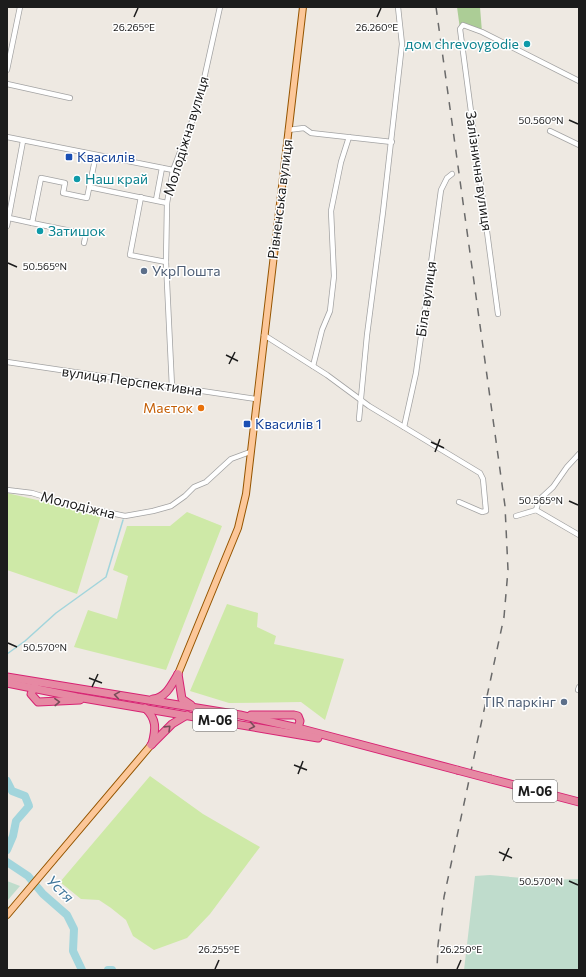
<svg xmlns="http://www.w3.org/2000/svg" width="586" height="977" viewBox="0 0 586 977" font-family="Commissioner,sans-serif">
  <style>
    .grass { fill: #cee9a7 }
    .forest { fill: #accd96 }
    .wetland { fill: #bfdccc }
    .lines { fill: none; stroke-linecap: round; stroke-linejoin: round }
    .stream { stroke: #a2d5dc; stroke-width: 1.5 }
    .river { stroke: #a2d5dc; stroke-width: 8 }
    .minor-casing { stroke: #a3a3a3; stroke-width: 6 }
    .major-casing { stroke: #955500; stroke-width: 8 }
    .highway-casing { stroke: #d72373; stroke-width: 9 }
    .minor { stroke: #fff; stroke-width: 4.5 }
    .major { stroke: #fcc799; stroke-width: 6 }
    .highway { stroke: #e689a3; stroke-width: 7 }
    .rail { stroke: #6a6a6a; stroke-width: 1.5; stroke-dasharray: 8 8; stroke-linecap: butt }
    .highway-bridge-casing { stroke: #d72373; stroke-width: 9; stroke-linecap: butt }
    .highway-bridge { stroke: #e689a3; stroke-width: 7 }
    .oneway { stroke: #774d59 }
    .ticks { fill: none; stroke: #1c1c1c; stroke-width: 1.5 }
    .culture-dot { fill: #0f9aa8; stroke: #fff; stroke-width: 1.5 }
    .transit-dot { fill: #1a4fb4; stroke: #fff; stroke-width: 1.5 }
    .service-dot { fill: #5c6f8a; stroke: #fff; stroke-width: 1.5 }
    .food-dot { fill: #e8710a; stroke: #fff; stroke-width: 1.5 }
    .labels { text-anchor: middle; stroke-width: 3; stroke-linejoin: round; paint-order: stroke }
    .shield { fill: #fff; stroke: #606060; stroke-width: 1 }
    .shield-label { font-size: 13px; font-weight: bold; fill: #1c1c1c }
    .culture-label { font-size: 14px; fill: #0d838f; stroke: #fff; text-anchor: start }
    .street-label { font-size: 14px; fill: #1c1c1c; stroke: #fff }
    .transit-label { font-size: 14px; fill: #164399; stroke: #fff; text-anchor: start }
    .service-label { font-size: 14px; fill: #4e5e75; stroke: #fff; text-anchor: start }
    .food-label { font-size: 14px; fill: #c56008; stroke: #fff; text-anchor: end }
    .water-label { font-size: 15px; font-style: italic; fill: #43789c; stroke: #fff }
    .ticks-label { font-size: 10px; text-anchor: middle; fill: #1c1c1c; stroke: #fff; stroke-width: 3; stroke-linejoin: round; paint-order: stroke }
  </style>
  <rect width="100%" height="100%" fill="#eee9e2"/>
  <g class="grass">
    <path d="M7,493L101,515L77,594L7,570Z"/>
    <path d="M187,512L222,526L166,670L74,647L88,610L117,619L128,576L113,570L127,526H170Z"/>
    <path d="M227,604L258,613L257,627L276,636L274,644L344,659L325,720L301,702L229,703L190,691Z"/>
    <path d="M150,776L203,814L260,847L210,914L187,938L154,950L133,936L126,920L111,908L99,900L81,899L60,882Z"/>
  </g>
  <path class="forest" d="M457,7H480L482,32L463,25L460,29Z"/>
  <g class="wetland">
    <path d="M490,875L545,880L579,879V970H464L475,876Z"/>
    <path d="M7,881L20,886L7,901Z"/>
  </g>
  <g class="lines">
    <path class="stream" d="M7,654L25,641L56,613L106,577L123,520"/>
    <g class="river">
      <path d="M7,781L12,791L25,796L29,806L16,821L13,836L7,850"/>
      <path d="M7,862L28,876L43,894L67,915L74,929L73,951L82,970"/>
      <path d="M108,970H112"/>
    </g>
    <defs>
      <g id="minor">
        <path d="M7,70L20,7"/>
        <path d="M7,84L70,98"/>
        <path d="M288,130L304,128L311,133L392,142"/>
        <path d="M550,131L579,145"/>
        <path d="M7,137L173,170"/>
        <path d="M89,187L167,203"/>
        <path d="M141,197L130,255L166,262"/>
        <path d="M156,200L162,168"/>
        <path d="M9,218L32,223L41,178L65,183L63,193L87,198L96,155"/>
        <path d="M32,223L86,234L84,243"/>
        <path d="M7,226L23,141"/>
        <path d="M498,314L460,29L463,25L482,32L579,81"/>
        <path d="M264,335L327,375L369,406L480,473L483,479L486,511L482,512L459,502"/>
        <path d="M7,362L256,399"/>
        <path d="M313,366L322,330L330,311L334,276L331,211L341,162L349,137"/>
        <path d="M172,387L166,262L167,203L173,170L198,106L220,7"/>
        <path d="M359,419L367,335L383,212L402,44L398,7"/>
        <path d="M404,427L416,373L441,190L447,178L452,174"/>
        <path d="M7,490L32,493L64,503L125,516L153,511L171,506L185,496L194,487L206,482L231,459L250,452"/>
        <path d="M536,510L539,500L553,487L567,467L579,454"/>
        <path d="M516,516L536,510L579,535"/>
        <path d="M578,690L579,687"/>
      </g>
      <g id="major">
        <path d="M178,674L238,528L246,494L303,7"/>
        <path d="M7,915L151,745"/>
      </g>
      <g id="highway">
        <path d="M178,674L182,699L191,705"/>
        <path d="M7,677L240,715L298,728L457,770"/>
        <path d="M7,683L77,697L318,738"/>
        <path d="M35,685L31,694L38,702L80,700"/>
        <path d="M153,699C166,698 172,684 178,674"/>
        <path d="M145,708C157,719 156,729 152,744"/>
        <path d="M251,715H294L298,716L300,721L298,728L294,730"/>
        <path d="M151,745L172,724L187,715"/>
        <path d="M491,779L579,802"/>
      </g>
    </defs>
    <use href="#minor" class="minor-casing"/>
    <use href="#major" class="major-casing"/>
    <use href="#highway" class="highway-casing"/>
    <use href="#minor" class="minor"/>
    <use href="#major" class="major"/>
    <use href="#highway" class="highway"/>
    <path class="rail" d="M436,7L505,506L508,570L504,617L444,897L438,945L437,970"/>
    <defs>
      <path id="highway-bridge" d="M457,770L491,779"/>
    </defs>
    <use href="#highway-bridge" class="highway-bridge-casing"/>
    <use href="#highway-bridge" class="highway-bridge"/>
  </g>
  <defs><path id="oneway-chevron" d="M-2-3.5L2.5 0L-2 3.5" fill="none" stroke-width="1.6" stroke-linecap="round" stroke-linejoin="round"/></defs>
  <g class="oneway">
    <use href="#oneway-chevron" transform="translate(117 695) rotate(-171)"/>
    <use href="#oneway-chevron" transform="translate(57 702) rotate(-2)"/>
    <use href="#oneway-chevron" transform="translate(252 726) rotate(10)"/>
    <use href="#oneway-chevron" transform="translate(168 728) rotate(-44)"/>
  </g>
  <path class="ticks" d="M134,17L138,8M377,17L381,8M569,120L578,124M8,263L17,267M226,355L238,361M229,364L235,352M431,442L444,448M435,452L440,439M569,501L578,505M8,643L17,647M89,678L102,683M92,687L98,674M294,765L307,770M298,774L303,761M499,852L512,858M503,861L509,848M569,881L578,885M215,969L219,960M457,969L461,960"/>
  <g class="culture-dot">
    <circle cx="527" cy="44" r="4"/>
    <circle cx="77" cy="179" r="4"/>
    <circle cx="40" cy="231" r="4"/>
  </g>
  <g class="transit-dot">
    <rect x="65" y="153" width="8" height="8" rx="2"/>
    <rect x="243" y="420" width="8" height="8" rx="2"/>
  </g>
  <g class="service-dot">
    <circle cx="144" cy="271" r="4"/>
    <circle cx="564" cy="702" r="4"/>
  </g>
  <circle class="food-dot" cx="201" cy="408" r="4"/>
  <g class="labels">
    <g class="shield">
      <rect x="193" y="709" width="44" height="22" rx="3"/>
      <rect x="513" y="780" width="44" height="22" rx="3"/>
    </g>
    <g class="shield-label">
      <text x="215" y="725">М-06</text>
      <text x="535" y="796">М-06</text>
    </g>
    <g class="culture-label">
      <text x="519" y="49" text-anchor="end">дом chrevoygodie</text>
      <text x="85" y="184">Наш край</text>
      <text x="48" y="236">Затишок</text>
    </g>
    <g class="street-label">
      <text transform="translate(186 136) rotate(-73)" y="5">Молодіжна вулиця</text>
      <text transform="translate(479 171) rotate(82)" y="5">Залізнична вулиця</text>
      <text transform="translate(280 199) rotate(-83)" y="5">Рівненська вулиця</text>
      <text transform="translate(426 299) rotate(-82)" y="5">Біла вулиця</text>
      <text transform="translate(132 381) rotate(8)" y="5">вулиця Перспективна</text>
      <text transform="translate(78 505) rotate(14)" y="5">Молодіжна</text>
    </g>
    <g class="transit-label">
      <text x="77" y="162">Квасилів</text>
      <text x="255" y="429">Квасилів 1</text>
    </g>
    <g class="service-label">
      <text x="152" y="276">УкрПошта</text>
      <text x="556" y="707" text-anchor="end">TIR паркінг</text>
    </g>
    <g class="food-label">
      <text x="193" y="413">Маєток</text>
    </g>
    <g class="water-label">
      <text transform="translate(60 889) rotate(44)" y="5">Устя</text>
    </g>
  </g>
  <g class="ticks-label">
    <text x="377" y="31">26.260°E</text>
    <text x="134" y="31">26.265°E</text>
    <text x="541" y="124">50.560°N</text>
    <text x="45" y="270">50.565°N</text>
    <text x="541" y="504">50.565°N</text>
    <text x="45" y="651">50.570°N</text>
    <text x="541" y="885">50.570°N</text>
    <text x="219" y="953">26.255°E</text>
    <text x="461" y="953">26.250°E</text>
  </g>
  <rect width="586" height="977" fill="none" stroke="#1c1c1c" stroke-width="16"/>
</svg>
